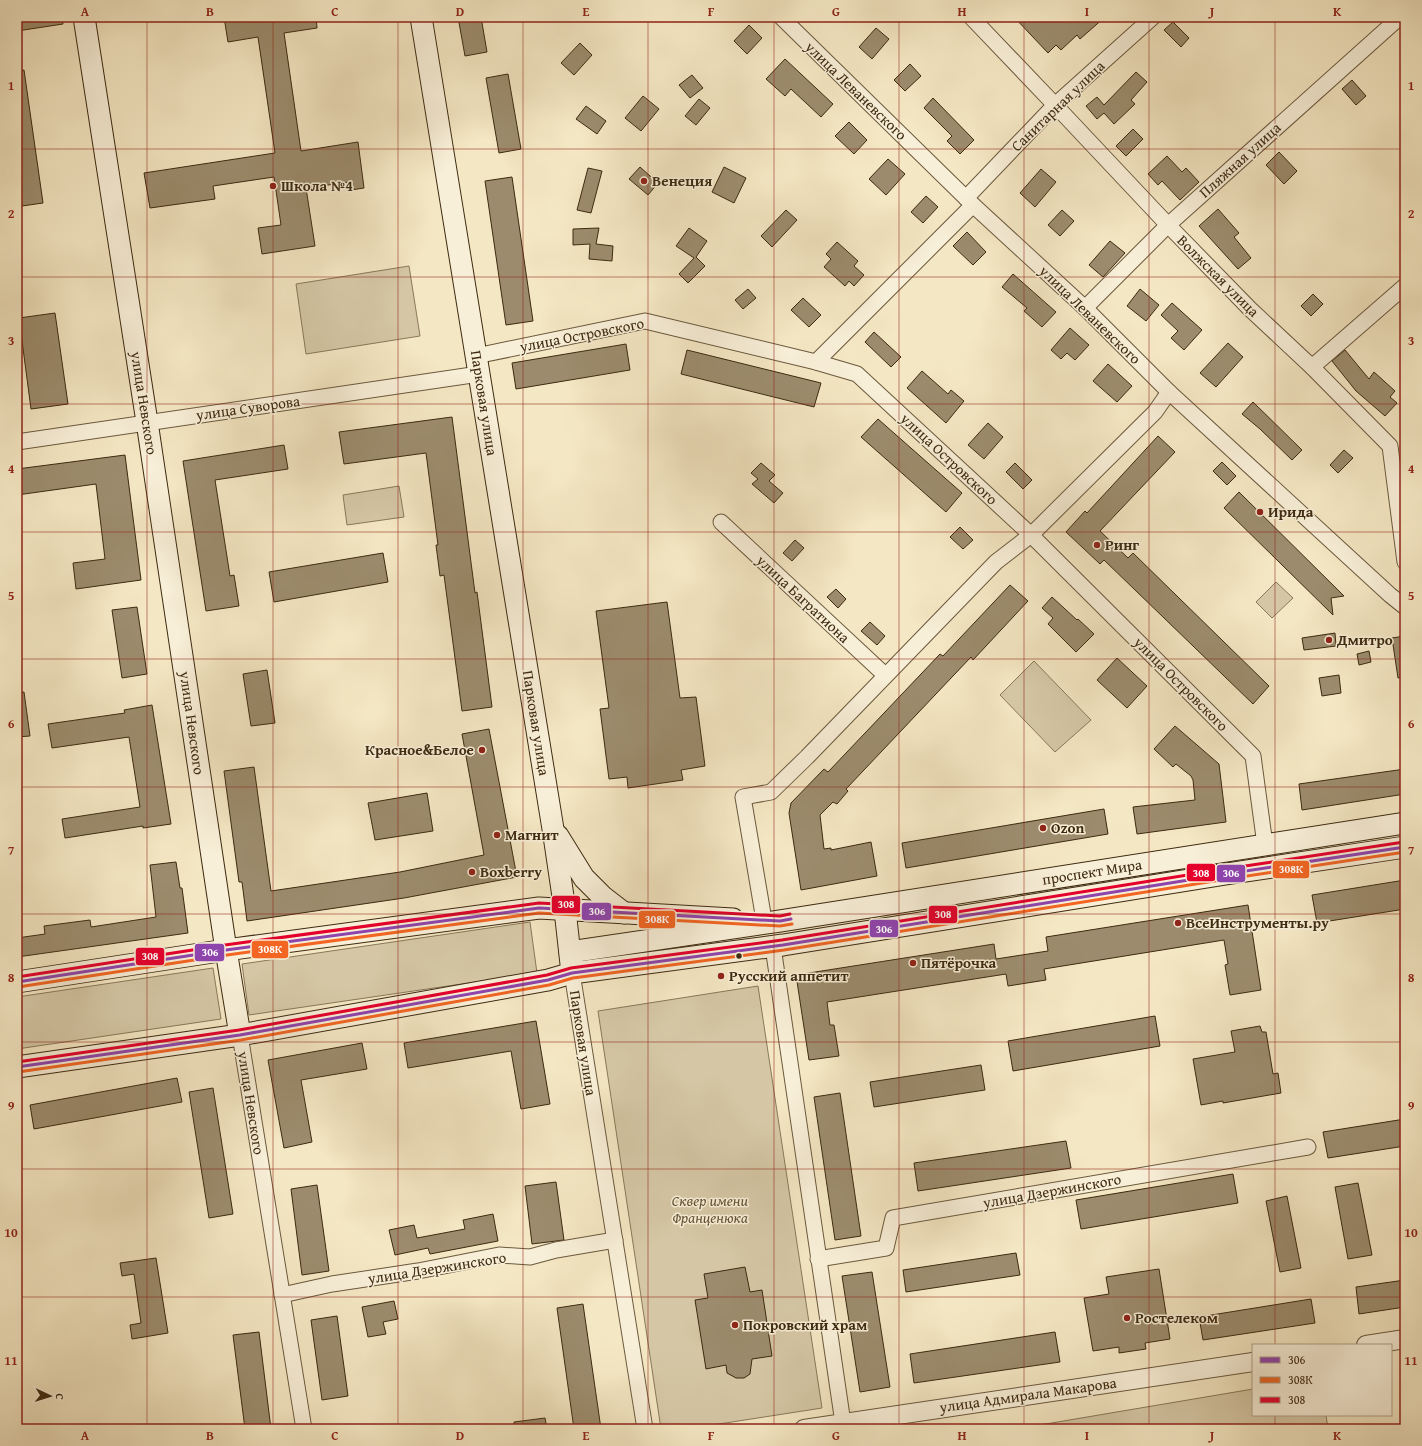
<svg xmlns="http://www.w3.org/2000/svg" width="1422" height="1446" viewBox="0 0 1422 1446" font-family="'Gentium Book Plus',serif">
  <style>
    .green { fill: #d5c7a5; stroke: #89785a }
    .building { fill: #9c8c6d; stroke: #3d2a10 }
    .lines { fill: none; stroke-linecap: round; stroke-linejoin: round }
    .minor-casing { stroke: #6b593d; stroke-width: 17 }
    .tertiary-casing { stroke: #6b593d; stroke-width: 20 }
    .secondary-casing { stroke: #3d2a10; stroke-width: 23 }
    .minor { stroke: #f8efd8; stroke-width: 15 }
    .tertiary { stroke: #f8efd8; stroke-width: 18 }
    .secondary { stroke: #f8efd8; stroke-width: 21 }
    .bus-1-casing { stroke: #f8efd8; stroke-width: 6 }
    .bus-2-casing { stroke: #f8efd8; stroke-width: 6 }
    .bus-3-casing { stroke: #f8efd8; stroke-width: 6 }
    .bus-1 { stroke: #8e44ad; stroke-width: 3 }
    .bus-2 { stroke: #f26522; stroke-width: 3 }
    .bus-3 { stroke: #e4002b; stroke-width: 3 }
    .grid { fill: none; stroke: #8f2418; stroke-width: 1; stroke-opacity: 0.55 }
    .poi-dot { fill: #8f2418; stroke: #f8efd8; stroke-width: 1.5 }
    .bus-dot { fill: #3d2a10; stroke: #f8efd8; stroke-width: 1.5 }
    .labels { text-anchor: middle; stroke-width: 3; stroke-linejoin: round; paint-order: stroke }
    .street-label { font-size: 15px; fill: #3d2a10; stroke: #f8efd8 }
    .poi-label { font-size: 15px; font-weight: bold; fill: #3d2a10; stroke: #f8efd8; text-anchor: start }
    .park-label { font-size: 15px; font-style: italic; fill: #635135; stroke: #f8efd8 }
    .line-badge { stroke: #f8efd8; stroke-width: 1.5 }
    .badge-label { font-size: 11px; text-anchor: middle; font-weight: bold; fill: #fff }
    .neatline { fill: none; stroke: #8f2418; stroke-width: 1.5 }
    .grid-label { font-size: 13px; text-anchor: middle; font-weight: bold; fill: #8f2418 }
  </style>
  <rect width="100%" height="100%" fill="#f4e7c3"/>
  <filter id="stains"><feTurbulence type="fractalNoise" baseFrequency=".005" numOctaves="4"/><feColorMatrix values="0 0 0 0 .2 0 0 0 0 .09 0 0 0 0 .02 0 0 0 .5 -.17"/></filter>
  <radialGradient id="worn" r=".72"><stop offset=".6" stop-color="#630" stop-opacity="0"/><stop offset="1" stop-color="#630" stop-opacity=".3"/></radialGradient>
  <g class="green">
    <path d="M409,266L420,336L306,354L296,284Z"/>
    <path d="M399,486L404,517L347,525L343,495Z"/>
    <path d="M1276,582L1293,598L1272,618L1256,602Z"/>
    <path d="M1034,661L1091,720L1055,752L1000,695Z"/>
    <path d="M530,922L537,973L249,1015L242,964Z"/>
    <path d="M213,968L221,1019L17,1049V997Z"/>
    <path d="M758,986L822,1408L687,1429H661L598,1011Z"/>
    <path d="M1253,1389V1415H1326L1328,1429H1016Z"/>
  </g>
  <g class="building">
    <path d="M17,17H62L63,24L17,31Z"/>
    <path d="M224,17H316L317,28L284,33L301,151L358,142L364,188L351,190L350,182L306,188L315,246L262,254L258,228L281,225L274,177L213,186L215,199L150,208L144,173L275,153L258,37L228,42Z"/>
    <path d="M458,17H481L487,52L465,56Z"/>
    <path d="M1014,17H1105L1080,39L1077,35L1061,50L1056,45L1048,53Z"/>
    <path d="M1173,22L1189,38L1181,47L1164,30Z"/>
    <path d="M749,25L762,38L747,54L734,41Z"/>
    <path d="M876,28L889,39L872,59L859,47Z"/>
    <path d="M580,43L592,55L574,75L561,63Z"/>
    <path d="M785,59L833,104L821,117L791,89L785,96L766,79Z"/>
    <path d="M910,64L921,76L905,91L894,80Z"/>
    <path d="M24,70L43,203L22,206L17,171V71Z"/>
    <path d="M1136,72L1147,82L1131,100L1135,104L1114,124L1104,113L1097,119L1086,106L1097,97L1104,105Z"/>
    <path d="M508,74L521,149L499,153L486,78Z"/>
    <path d="M692,75L703,88L690,98L679,85Z"/>
    <path d="M1352,80L1366,96L1356,105L1342,89Z"/>
    <path d="M643,96L659,109L641,131L625,118Z"/>
    <path d="M933,98L974,140L960,154L947,141L952,136L924,108Z"/>
    <path d="M699,99L710,108L696,125L685,116Z"/>
    <path d="M586,106L606,121L597,134L576,119Z"/>
    <path d="M849,122L867,140L854,154L835,136Z"/>
    <path d="M1133,129L1143,139L1126,156L1116,146Z"/>
    <path d="M1279,152L1297,171L1284,184L1266,165Z"/>
    <path d="M1167,156L1182,172L1186,168L1199,182L1180,200L1162,181L1158,185L1148,174Z"/>
    <path d="M888,159L905,174L886,195L869,179Z"/>
    <path d="M640,167L658,183L648,195L629,179Z"/>
    <path d="M724,167L746,178L734,203L712,192Z"/>
    <path d="M588,168L602,171L591,213L577,210Z"/>
    <path d="M1041,169L1056,182L1035,207L1020,193Z"/>
    <path d="M512,177L533,321L506,325L485,181Z"/>
    <path d="M926,196L938,207L923,223L911,212Z"/>
    <path d="M1218,209L1239,233L1234,237L1251,258L1238,269L1199,226Z"/>
    <path d="M786,210L797,220L772,247L761,236Z"/>
    <path d="M1062,210L1074,221L1060,236L1048,225Z"/>
    <path d="M599,228L596,244L613,246L612,261L589,259L590,244L573,245V229Z"/>
    <path d="M689,228L707,241L696,257L705,266L688,283L679,274L694,258L676,246Z"/>
    <path d="M967,232L986,252L973,265L953,246Z"/>
    <path d="M1110,241L1125,253L1103,277L1089,265Z"/>
    <path d="M837,242L858,261L854,266L864,275L854,286L849,281L845,286L824,267L831,259L826,254Z"/>
    <path d="M1013,274L1056,312L1042,327L1024,311L1027,308L1002,287Z"/>
    <path d="M748,289L756,298L743,309L735,300Z"/>
    <path d="M1140,289L1159,305L1146,321L1127,306Z"/>
    <path d="M1313,294L1323,304L1311,316L1301,306Z"/>
    <path d="M803,298L821,315L809,327L791,310Z"/>
    <path d="M1172,303L1202,330L1184,350L1171,338L1178,331L1161,315Z"/>
    <path d="M55,313L68,404L31,409L19,318Z"/>
    <path d="M1070,328L1089,345L1075,360L1067,353L1061,359L1051,350Z"/>
    <path d="M874,332L901,357L891,367L865,342Z"/>
    <path d="M1228,343L1243,357L1216,387L1200,373Z"/>
    <path d="M626,344L630,370L516,389L512,363Z"/>
    <path d="M687,350L821,383L814,407L681,374Z"/>
    <path d="M1345,350L1369,379L1374,372L1395,391L1390,397L1397,403L1385,416L1356,391L1332,361Z"/>
    <path d="M1108,364L1132,386L1117,402L1093,381Z"/>
    <path d="M922,371L948,394L951,390L964,401L946,423L907,388Z"/>
    <path d="M1253,402L1302,450L1292,460L1260,429L1242,414Z"/>
    <path d="M452,417L475,593L477,592L492,707L462,711L444,575L440,576L436,545H438L426,453L344,464L339,432Z"/>
    <path d="M878,419L962,493L946,512L861,437Z"/>
    <path d="M988,423L1003,437L984,459L968,445Z"/>
    <path d="M1158,436L1175,452L1100,531L1128,558L1133,553L1269,686L1253,704L1104,560L1100,564L1066,532L1085,511L1087,513Z"/>
    <path d="M284,445L288,469L215,480L230,576L234,575L239,606L206,611L183,461Z"/>
    <path d="M1344,450L1353,458L1338,473L1330,465Z"/>
    <path d="M125,455L141,580L76,589L73,563L105,559L96,484L17,495V469Z"/>
    <path d="M1222,462L1236,476L1227,485L1213,471Z"/>
    <path d="M761,463L775,475L769,481L783,493L774,503L752,484L758,479L751,473Z"/>
    <path d="M1015,463L1032,480L1023,489L1006,472Z"/>
    <path d="M1239,492L1344,596L1331,598L1333,615L1224,508Z"/>
    <path d="M960,527L973,540L963,549L950,537Z"/>
    <path d="M795,540L804,548L792,561L783,553Z"/>
    <path d="M383,553L388,582L274,602L269,572Z"/>
    <path d="M1010,585L1028,601L973,660L971,657L846,789L848,791L837,804L833,802L820,815L824,849L831,848V850L871,842L877,876L801,890L789,813L791,803L824,769L828,772L940,654L943,656Z"/>
    <path d="M836,589L846,599L838,608L827,597Z"/>
    <path d="M1052,597L1077,620L1078,619L1094,634L1076,652L1048,624L1053,618L1042,608Z"/>
    <path d="M667,602L680,698L696,697L705,766L681,770L683,780L628,788L627,777L609,779L600,709L609,708L596,611Z"/>
    <path d="M137,607L147,674L122,678L112,610Z"/>
    <path d="M870,622L885,636L877,645L861,631Z"/>
    <path d="M1335,633L1336,646L1304,650L1302,638Z"/>
    <path d="M1405,636V677L1398,678L1392,638Z"/>
    <path d="M1369,651L1371,662L1359,665L1357,654Z"/>
    <path d="M1117,658L1147,686L1127,708L1097,680Z"/>
    <path d="M267,670L275,723L251,726L243,674Z"/>
    <path d="M1339,675L1341,693L1322,696L1319,678Z"/>
    <path d="M24,692L30,736L17,737V693Z"/>
    <path d="M152,705L171,824L143,828V826L65,838L62,819L140,807L129,737L52,748L48,724L125,713L124,710Z"/>
    <path d="M1175,726L1219,764L1226,822L1137,834L1133,807L1195,800L1193,780L1191,776L1176,764L1173,767L1154,749Z"/>
    <path d="M489,729L517,877L404,898L247,921L242,882H239L224,771L254,767L271,891L400,872L484,855L462,734Z"/>
    <path d="M1405,769V794L1302,810L1299,784Z"/>
    <path d="M427,793L433,831L375,840L368,803Z"/>
    <path d="M1104,809L1108,834L906,868L902,843Z"/>
    <path d="M176,862L180,888H182L188,933L17,957V938L45,934L44,926L90,920L91,927L156,917L150,865Z"/>
    <path d="M1405,880V909L1317,923L1312,895Z"/>
    <path d="M1248,905L1261,990L1230,995L1225,965L1228,964L1224,940L1044,969L1046,980L1008,986L1006,974L827,1002L830,1025H834L839,1056L809,1060L796,975L994,944L996,959L1048,951L1046,937Z"/>
    <path d="M1155,1016L1160,1046L1013,1071L1008,1041Z"/>
    <path d="M536,1021L550,1104L521,1109L511,1051L408,1068L404,1043Z"/>
    <path d="M1260,1026L1262,1032H1266L1273,1074L1278,1073L1281,1093L1223,1103V1101L1201,1105L1193,1059L1235,1052L1231,1031Z"/>
    <path d="M362,1043L367,1069L301,1080L312,1142L284,1148L268,1060Z"/>
    <path d="M981,1065L985,1090L874,1107L870,1082Z"/>
    <path d="M177,1078L182,1102L34,1129L30,1105Z"/>
    <path d="M213,1088L233,1214L209,1218L189,1092Z"/>
    <path d="M840,1093L861,1236L835,1240L814,1097Z"/>
    <path d="M1405,1119V1146L1328,1158L1323,1132Z"/>
    <path d="M1066,1141L1071,1168L918,1191L914,1163Z"/>
    <path d="M1233,1174L1238,1203L1081,1229L1076,1200Z"/>
    <path d="M556,1182L564,1240L532,1244L525,1186Z"/>
    <path d="M1358,1183L1372,1255L1348,1259L1335,1187Z"/>
    <path d="M317,1185L329,1271L302,1275L291,1189Z"/>
    <path d="M1287,1196L1301,1268L1280,1272L1266,1201Z"/>
    <path d="M493,1214L498,1241L430,1254L428,1248L395,1255L389,1230L414,1225L417,1238L465,1229L463,1220Z"/>
    <path d="M1016,1253L1020,1275L906,1292L903,1270Z"/>
    <path d="M156,1258L168,1333L132,1339L130,1325L141,1323L134,1274L122,1276L120,1263Z"/>
    <path d="M745,1267L750,1292L762,1290L772,1356L752,1359L750,1374L744,1378H736L727,1373L726,1365L706,1369L695,1300L708,1298L704,1274Z"/>
    <path d="M1159,1269L1170,1339L1145,1343L1146,1349L1119,1353V1347L1093,1351L1084,1298L1109,1294L1106,1277Z"/>
    <path d="M872,1272L890,1387L860,1392L842,1276Z"/>
    <path d="M1405,1280V1307L1359,1314L1356,1287Z"/>
    <path d="M1311,1299L1315,1323L1203,1340L1199,1317Z"/>
    <path d="M394,1301L398,1319L383,1322L386,1334L368,1337L362,1307Z"/>
    <path d="M583,1304L601,1429H574L557,1308Z"/>
    <path d="M337,1316L348,1396L322,1400L311,1320Z"/>
    <path d="M259,1332L271,1429H245L233,1335Z"/>
    <path d="M1055,1332L1060,1362L914,1383L910,1354Z"/>
    <path d="M545,1418L547,1429H514V1422Z"/>
  </g>
  <g class="lines">
    <defs>
      <g id="minor">
        <path d="M781,17L973,205L1085,308L1169,392L1390,595L1405,607"/>
        <path d="M971,17L1055,105L1168,225L1250,309L1312,367L1390,446L1405,562"/>
        <path d="M966,198L1055,105L1153,17"/>
        <path d="M1085,308L1168,225L1400,17"/>
        <path d="M476,356L645,321L816,362L857,374L1031,535L1253,756L1265,845"/>
        <path d="M816,362L973,205"/>
        <path d="M1312,367L1405,286"/>
        <path d="M17,442L479,374"/>
        <path d="M721,522L885,675"/>
        <path d="M764,920L743,797L771,792L807,757L996,562L1031,535L1155,412L1169,392"/>
        <path d="M773,947L843,1423"/>
        <path d="M572,973L645,1429"/>
        <path d="M240,1035L304,1429"/>
        <path d="M818,1259L886,1248L893,1218L1308,1147"/>
        <path d="M282,1295L332,1284L418,1271L499,1255L530,1257L556,1250L615,1240"/>
      </g>
      <g id="tertiary">
        <path d="M1366,1345L1405,1339"/>
        <path d="M804,1429L1253,1362"/>
      </g>
      <g id="secondary">
        <path d="M84,17L147,422L226,950L240,1035"/>
        <path d="M421,17L553,829L565,910L572,973"/>
        <path d="M558,836L584,878L602,896L624,913"/>
        <path d="M570,952L780,921L1405,823"/>
        <path d="M17,982L226,950L539,908L733,919"/>
        <path d="M17,1067L240,1035L548,980L572,973L783,945L1226,874L1405,847"/>
      </g>
    </defs>
    <use href="#minor" class="minor-casing"/>
    <use href="#tertiary" class="tertiary-casing"/>
    <use href="#secondary" class="secondary-casing"/>
    <use href="#minor" class="minor"/>
    <use href="#tertiary" class="tertiary"/>
    <use href="#secondary" class="secondary"/>
    <defs>
      <g id="bus-1">
        <path d="M17,982L226,950L539,908L780,921L791,919"/>
        <path d="M17,1067L240,1035L548,980L572,973L783,945L1226,874L1405,847"/>
      </g>
      <g id="bus-2">
        <path d="M18,987L227,955L539,913L780,926L792,924"/>
        <path d="M18,1072L241,1040L549,985L573,978L784,950L1227,879L1405,852"/>
      </g>
      <g id="bus-3">
        <path d="M17,977L225,945L539,903L780,916L790,914"/>
        <path d="M17,1062L239,1030L547,975L571,968L782,940L1225,869L1404,842"/>
      </g>
    </defs>
    <use href="#bus-1" class="bus-1-casing"/>
    <use href="#bus-2" class="bus-2-casing"/>
    <use href="#bus-3" class="bus-3-casing"/>
    <use href="#bus-1" class="bus-1"/>
    <use href="#bus-2" class="bus-2"/>
    <use href="#bus-3" class="bus-3"/>
  </g>
  <path class="grid" d="M147,17V1429M273,17V1429M398,17V1429M523,17V1429M648,17V1429M774,17V1429M899,17V1429M1024,17V1429M1149,17V1429M1275,17V1345M17,149H1405M17,277H1405M17,404H1405M17,532H1405M17,659H1405M17,787H1405M17,914H1405M17,1042H1405M17,1169H1405M17,1297H1405M1275,1415V1429"/>
  <g class="poi-dot">
    <circle cx="644" cy="181" r="4"/>
    <circle cx="273" cy="186" r="4"/>
    <circle cx="1260" cy="512" r="4"/>
    <circle cx="1097" cy="545" r="4"/>
    <circle cx="1329" cy="640" r="4"/>
    <circle cx="482" cy="750" r="4"/>
    <circle cx="1043" cy="828" r="4"/>
    <circle cx="497" cy="835" r="4"/>
    <circle cx="472" cy="872" r="4"/>
    <circle cx="1178" cy="923" r="4"/>
    <circle cx="913" cy="963" r="4"/>
    <circle cx="721" cy="976" r="4"/>
    <circle cx="1127" cy="1318" r="4"/>
    <circle cx="735" cy="1325" r="4"/>
  </g>
  <circle class="bus-dot" cx="739" cy="956" r="3.5"/>
  <g class="labels">
    <g class="street-label">
      <text transform="translate(856 91) rotate(44)" y="5">улица Леваневского</text>
      <text transform="translate(1058 106) rotate(-44)" y="5">Санитарная улица</text>
      <text transform="translate(1240 160) rotate(-42)" y="5">Пляжная улица</text>
      <text transform="translate(1218 276) rotate(45)" y="5">Волжская улица</text>
      <text transform="translate(1090 315) rotate(44)" y="5">улица Леваневского</text>
      <text transform="translate(582 335) rotate(-11)" y="5">улица Островского</text>
      <text transform="translate(144 403) rotate(81)" y="5">улица Невского</text>
      <text transform="translate(484 403) rotate(81)" y="5">Парковая улица</text>
      <text transform="translate(248 408) rotate(-8)" y="5">улица Суворова</text>
      <text transform="translate(949 459) rotate(43)" y="5">улица Островского</text>
      <text transform="translate(803 599) rotate(43)" y="5">улица Багратиона</text>
      <text transform="translate(1181 684) rotate(45)" y="5">улица Островского</text>
      <text transform="translate(192 723) rotate(82)" y="5">улица Невского</text>
      <text transform="translate(536 723) rotate(81)" y="5">Парковая улица</text>
      <text transform="translate(1092 872) rotate(-9)" y="5">проспект Мира</text>
      <text transform="translate(583 1043) rotate(81)" y="5">Парковая улица</text>
      <text transform="translate(251 1103) rotate(81)" y="5">улица Невского</text>
      <text transform="translate(1052 1191) rotate(-10)" y="5">улица Дзержинского</text>
      <text transform="translate(437 1268) rotate(-9)" y="5">улица Дзержинского</text>
      <text transform="translate(1028 1395) rotate(-8)" y="5">улица Адмирала Макарова</text>
    </g>
    <g class="poi-label">
      <text x="652" y="186">Венеция</text>
      <text x="281" y="191">Школа №4</text>
      <text x="1268" y="517">Ирида</text>
      <text x="1105" y="550">Ринг</text>
      <text x="1337" y="645">Дмитро</text>
      <text x="474" y="755" text-anchor="end">Красное&amp;Белое</text>
      <text x="1051" y="833">Ozon</text>
      <text x="505" y="840">Магнит</text>
      <text x="480" y="877">Boxberry</text>
      <text x="1186" y="928">ВсеИнструменты.ру</text>
      <text x="921" y="968">Пятёрочка</text>
      <text x="729" y="981">Русский аппетит</text>
      <text x="1135" y="1323">Ростелеком</text>
      <text x="743" y="1330">Покровский храм</text>
    </g>
    <g class="park-label">
      <text x="710" y="1206">Сквер имени<tspan x="710" dy="17">Франценюка</tspan></text>
    </g>
  </g>
  <g class="line-badge">
    <rect x="1272" y="860" width="38" height="19" rx="4" fill="#f26522"/>
    <rect x="1186" y="863" width="30" height="19" rx="4" fill="#e4002b"/>
    <rect x="1216" y="864" width="30" height="19" rx="4" fill="#8e44ad"/>
    <rect x="551" y="895" width="30" height="19" rx="4" fill="#e4002b"/>
    <rect x="581" y="902" width="31" height="19" rx="4" fill="#8e44ad"/>
    <rect x="928" y="905" width="30" height="19" rx="4" fill="#e4002b"/>
    <rect x="638" y="910" width="38" height="19" rx="4" fill="#f26522"/>
    <rect x="869" y="919" width="30" height="19" rx="4" fill="#8e44ad"/>
    <rect x="251" y="940" width="38" height="19" rx="4" fill="#f26522"/>
    <rect x="194" y="943" width="31" height="19" rx="4" fill="#8e44ad"/>
    <rect x="135" y="947" width="30" height="19" rx="4" fill="#e4002b"/>
  </g>
  <g class="badge-label">
    <text x="1291" y="873">308К</text>
    <text x="1201" y="877">308</text>
    <text x="1231" y="877">306</text>
    <text x="566" y="908">308</text>
    <text x="597" y="915">306</text>
    <text x="943" y="918">308</text>
    <text x="657" y="923">308К</text>
    <text x="884" y="933">306</text>
    <text x="270" y="953">308К</text>
    <text x="210" y="956">306</text>
    <text x="150" y="960">308</text>
  </g>
  <rect width="1422" height="1446" fill="none" stroke="#f4e7c3" stroke-width="44"/>
  <rect x="1252" y="1344" width="140" height="72" fill="#f8efd8" stroke="#ada088"/>
  <rect x="1260" y="1357" width="20" height="6" fill="#8e44ad" stroke="#ada088"/>
  <text x="1288" y="1364" font-size="12" fill="#3d2a10">306</text>
  <rect x="1260" y="1377" width="20" height="6" fill="#f26522" stroke="#ada088"/>
  <text x="1288" y="1384" font-size="12" fill="#3d2a10">308К</text>
  <rect x="1260" y="1397" width="20" height="6" fill="#e4002b" stroke="#ada088"/>
  <text x="1288" y="1404" font-size="12" fill="#3d2a10">308</text>
  <g transform="translate(50 1396) rotate(94)" stroke="#f8efd8" stroke-width="3" paint-order="stroke">
  <path d="M0-3L7 15L0 10L-7 15Z" fill="#3d2a10"/>
  <text y="-6" font-size="11" font-weight="bold" text-anchor="middle" fill="#3d2a10">С</text>
  </g>
  <rect x="22" y="22" width="1378" height="1402" class="neatline"/>
  <g class="grid-label">
    <text x="85" y="16">A</text>
    <text x="210" y="16">B</text>
    <text x="335" y="16">C</text>
    <text x="460" y="16">D</text>
    <text x="586" y="16">E</text>
    <text x="711" y="16">F</text>
    <text x="836" y="16">G</text>
    <text x="962" y="16">H</text>
    <text x="1087" y="16">I</text>
    <text x="1212" y="16">J</text>
    <text x="1337" y="16">K</text>
    <text x="11" y="90">1</text>
    <text x="1411" y="90">1</text>
    <text x="11" y="218">2</text>
    <text x="1411" y="218">2</text>
    <text x="11" y="345">3</text>
    <text x="1411" y="345">3</text>
    <text x="11" y="473">4</text>
    <text x="1411" y="473">4</text>
    <text x="11" y="600">5</text>
    <text x="1411" y="600">5</text>
    <text x="11" y="728">6</text>
    <text x="1411" y="728">6</text>
    <text x="11" y="855">7</text>
    <text x="1411" y="855">7</text>
    <text x="11" y="982">8</text>
    <text x="1411" y="982">8</text>
    <text x="11" y="1110">9</text>
    <text x="1411" y="1110">9</text>
    <text x="11" y="1237">10</text>
    <text x="1411" y="1237">10</text>
    <text x="11" y="1365">11</text>
    <text x="1411" y="1365">11</text>
    <text x="85" y="1440">A</text>
    <text x="210" y="1440">B</text>
    <text x="335" y="1440">C</text>
    <text x="460" y="1440">D</text>
    <text x="586" y="1440">E</text>
    <text x="711" y="1440">F</text>
    <text x="836" y="1440">G</text>
    <text x="962" y="1440">H</text>
    <text x="1087" y="1440">I</text>
    <text x="1212" y="1440">J</text>
    <text x="1337" y="1440">K</text>
  </g>
  <rect width="100%" height="100%" filter="url(#stains)"/>
  <rect width="100%" height="100%" fill="url(#worn)"/>
</svg>
